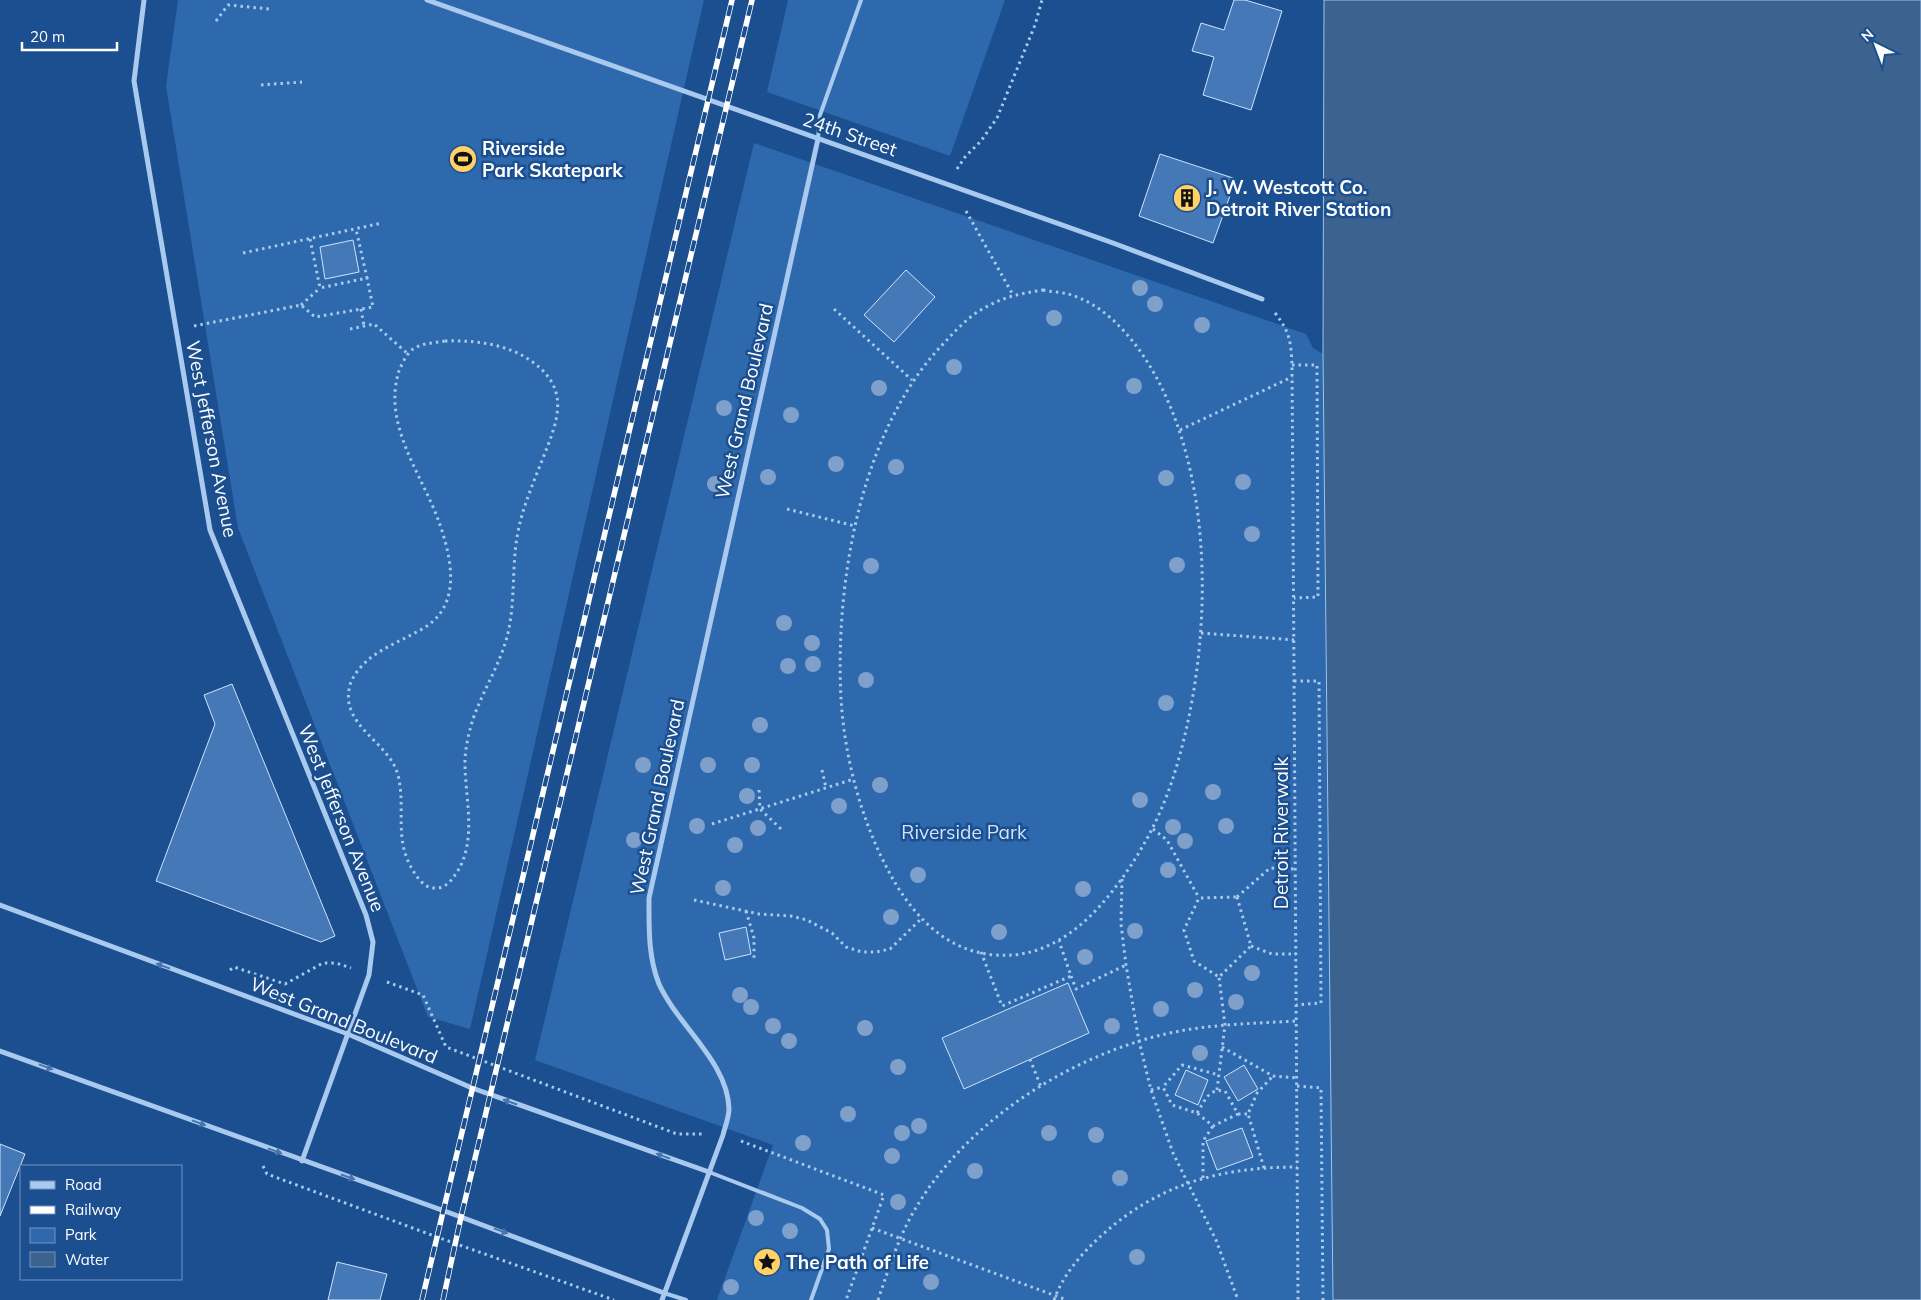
<svg xmlns="http://www.w3.org/2000/svg" width="1921" height="1300" viewBox="0 0 1921 1300" font-family="Mulish,sans-serif">
  <style>
    .green { fill: #2e69ad }
    .water { fill: #3c6290; stroke: #9cc4f0 }
    .building { fill: #4478b7; stroke: #cfe3fa }
    .lines { fill: none; stroke-linecap: round; stroke-linejoin: round }
    .path { stroke: #a9c9ee; stroke-width: 3; stroke-dasharray: 2.5 4; stroke-linecap: butt }
    .service { stroke: #a9c9ee; stroke-width: 4 }
    .minor { stroke: #a9c9ee; stroke-width: 5 }
    .rail-casing { stroke: #fff; stroke-width: 5.5 }
    .rail { stroke: #1b4f8f; stroke-width: 4; stroke-dasharray: 11; stroke-linecap: butt }
    .tree { fill: #7ea0ca }
    .oneway { fill: #4674ac }
    .labels { text-anchor: middle; stroke-width: 5; stroke-linejoin: round; paint-order: stroke }
    .street-label { font-size: 19px; fill: #fff; stroke: #1b4f8f }
    .poi-label { font-size: 19px; font-weight: bold; fill: #fff; stroke: #1b4f8f; text-anchor: start }
    .park-label { font-size: 19px; fill: #cfe3fa; stroke: #1b4f8f }
  </style>
  <rect width="100%" height="100%" fill="#1b4f8f"/>
  <g class="green">
    <path d="M178,0H704L470,1029L428,1017L238,528L166,86Z"/>
    <path d="M788,0H1005L950,156L767,92Z"/>
    <path d="M754,143L1306,334L1313,348L1323,354L1333,1300H717L773,1145L535,1060Z"/>
  </g>
  <path class="water" d="M1324,0H1921V1300H1333L1323,354Z"/>
  <g class="building">
    <path d="M1234,0H1245L1282,11L1251,110L1203,95L1214,57L1192,51L1201,23L1224,30Z"/>
    <path d="M1160,154L1236,179L1213,243L1139,216Z"/>
    <path d="M353,240L359,272L325,279L320,247Z"/>
    <path d="M906,270L935,297L894,342L864,315Z"/>
    <path d="M232,684L335,936L321,942L156,881L215,724L204,695Z"/>
    <path d="M746,927L751,954L725,960L719,933Z"/>
    <path d="M1068,983L1089,1033L964,1089L942,1038Z"/>
    <path d="M1244,1065L1258,1089L1238,1101L1224,1077Z"/>
    <path d="M1186,1070L1208,1080L1198,1105L1175,1095Z"/>
    <path d="M1242,1128L1253,1157L1217,1170L1206,1141Z"/>
    <path d="M0,1144L25,1154L0,1216Z"/>
    <path d="M337,1262L387,1274L380,1300H328Z"/>
  </g>
  <g class="lines">
    <g class="path">
      <path d="M216,21L228,5L270,9"/>
      <path d="M261,85L302,82"/>
      <path d="M957,169L965,157L981,141L997,118L1035,25L1042,0"/>
      <path d="M966,211L1013,295"/>
      <path d="M310,239L320,288L367,278L356,229"/>
      <path d="M243,253L382,223"/>
      <path d="M1043,290C1051,292 1060,292 1068,294C1102,303 1130,334 1148,363C1219,477 1213,656 1172,781C1159,820 1139,857 1114,889C1085,927 1046,959 996,955C949,952 917,920 894,881C863,827 845,762 841,699C835,583 860,430 944,343C957,329 971,314 988,306C1006,296 1024,293 1043,290Z"/>
      <path d="M301,305L320,288"/>
      <path d="M361,309L364,326"/>
      <path d="M834,309L912,380"/>
      <path d="M1275,313C1290,332 1291,342 1292,365L1298,1300"/>
      <path d="M194,326L301,305L315,317L373,307L367,278"/>
      <path d="M350,329L374,324L408,354"/>
      <path d="M445,341C475,340 509,344 534,363C571,391 557,422 543,458C534,481 524,504 519,527C511,562 516,598 508,633C501,663 483,690 473,719C469,732 466,745 465,758C464,796 479,842 455,875C450,883 443,889 434,888C427,888 422,883 418,878C391,842 407,812 398,775C389,741 339,726 350,685C353,675 361,666 369,659C387,645 408,638 427,626C462,602 451,556 439,522C422,474 382,425 399,371C402,364 406,354 413,349C422,343 434,343 445,341Z"/>
      <path d="M1292,365H1317L1318,597L1294,598"/>
      <path d="M1180,430L1292,377"/>
      <path d="M787,509L855,526"/>
      <path d="M1201,633L1294,640"/>
      <path d="M1294,681H1319L1321,1003L1296,1005"/>
      <path d="M822,770L826,788"/>
      <path d="M759,790L760,809L782,830"/>
      <path d="M712,824L854,779"/>
      <path d="M1153,829L1167,840L1199,898"/>
      <path d="M1122,879L1121,924L1126,965L1139,1041L1151,1090L1173,1153L1216,1240L1238,1300"/>
      <path d="M1237,897L1251,946L1219,977L1194,961L1184,930L1199,898Z"/>
      <path d="M1237,897L1270,868L1295,869"/>
      <path d="M694,900L759,914L791,916L807,920L832,933L846,947L862,952H876L890,949L921,919"/>
      <path d="M746,911L754,938V961"/>
      <path d="M1251,946L1272,954H1296"/>
      <path d="M981,952L1002,1006L1071,976L1059,941"/>
      <path d="M230,970L234,967L285,984L323,963H336L351,968"/>
      <path d="M1071,976L1076,989L1126,965"/>
      <path d="M387,982L423,995L446,1047L677,1134H703"/>
      <path d="M1222,1047L1273,1076L1297,1078"/>
      <path d="M1030,1059L1041,1087"/>
      <path d="M1297,1086L1321,1088L1323,1300"/>
      <path d="M1151,1090L1163,1087"/>
      <path d="M1217,1090L1225,1025L1219,977"/>
      <path d="M1197,1113C1205,1101 1208,1088 1225,1091L1238,1114L1213,1126L1197,1113L1172,1105L1163,1087L1182,1065L1219,1075"/>
      <path d="M1238,1114H1248"/>
      <path d="M741,1141L884,1195L846,1300"/>
      <path d="M263,1166L267,1174L437,1237L614,1300"/>
      <path d="M1264,1168L1248,1114L1257,1093L1273,1076"/>
      <path d="M1203,1178V1141L1213,1126"/>
      <path d="M872,1228L1067,1300"/>
      <path d="M878,1300C889,1268 899,1235 917,1206C971,1116 1082,1048 1185,1030C1222,1024 1260,1023 1298,1021"/>
      <path d="M1054,1300C1063,1275 1081,1254 1101,1236C1158,1184 1221,1167 1297,1167"/>
    </g>
    <g class="service">
      <path d="M818,139L820,115L861,0"/>
      <path d="M709,1172L802,1208L820,1219L827,1230L829,1249L811,1300"/>
      <path d="M664,1293L686,1300"/>
    </g>
    <g class="minor">
      <path d="M144,0L134,81L210,530L366,915L373,942L369,975L302,1161"/>
      <path d="M427,0L1113,243L1262,299"/>
      <path d="M0,905L348,1034L472,1088L709,1172"/>
      <path d="M0,1051L461,1217L664,1293"/>
      <path d="M662,1300L723,1135C725,1127 729,1117 729,1109C728,1062 678,1026 659,984C648,957 649,927 649,898L818,139"/>
    </g>
    <defs>
      <g id="rail">
        <path d="M422,1300L732,0"/>
        <path d="M443,1300L461,1217L752,0"/>
      </g>
    </defs>
    <use href="#rail" class="rail-casing"/>
    <use href="#rail" class="rail"/>
  </g>
  <g class="tree">
    <circle cx="1140" cy="288" r="8"/>
    <circle cx="1155" cy="304" r="8"/>
    <circle cx="1054" cy="318" r="8"/>
    <circle cx="1202" cy="325" r="8"/>
    <circle cx="954" cy="367" r="8"/>
    <circle cx="1134" cy="386" r="8"/>
    <circle cx="879" cy="388" r="8"/>
    <circle cx="724" cy="408" r="8"/>
    <circle cx="791" cy="415" r="8"/>
    <circle cx="836" cy="464" r="8"/>
    <circle cx="896" cy="467" r="8"/>
    <circle cx="768" cy="477" r="8"/>
    <circle cx="1166" cy="478" r="8"/>
    <circle cx="1243" cy="482" r="8"/>
    <circle cx="715" cy="484" r="8"/>
    <circle cx="1252" cy="534" r="8"/>
    <circle cx="1177" cy="565" r="8"/>
    <circle cx="871" cy="566" r="8"/>
    <circle cx="784" cy="623" r="8"/>
    <circle cx="812" cy="643" r="8"/>
    <circle cx="813" cy="664" r="8"/>
    <circle cx="788" cy="666" r="8"/>
    <circle cx="866" cy="680" r="8"/>
    <circle cx="1166" cy="703" r="8"/>
    <circle cx="760" cy="725" r="8"/>
    <circle cx="643" cy="765" r="8"/>
    <circle cx="708" cy="765" r="8"/>
    <circle cx="752" cy="765" r="8"/>
    <circle cx="880" cy="785" r="8"/>
    <circle cx="1213" cy="792" r="8"/>
    <circle cx="747" cy="796" r="8"/>
    <circle cx="1140" cy="800" r="8"/>
    <circle cx="839" cy="806" r="8"/>
    <circle cx="697" cy="826" r="8"/>
    <circle cx="1226" cy="826" r="8"/>
    <circle cx="1173" cy="827" r="8"/>
    <circle cx="758" cy="828" r="8"/>
    <circle cx="634" cy="840" r="8"/>
    <circle cx="1185" cy="841" r="8"/>
    <circle cx="735" cy="845" r="8"/>
    <circle cx="1168" cy="870" r="8"/>
    <circle cx="918" cy="875" r="8"/>
    <circle cx="723" cy="888" r="8"/>
    <circle cx="1083" cy="889" r="8"/>
    <circle cx="891" cy="917" r="8"/>
    <circle cx="1135" cy="931" r="8"/>
    <circle cx="999" cy="932" r="8"/>
    <circle cx="1085" cy="957" r="8"/>
    <circle cx="1252" cy="973" r="8"/>
    <circle cx="1195" cy="990" r="8"/>
    <circle cx="740" cy="995" r="8"/>
    <circle cx="1236" cy="1002" r="8"/>
    <circle cx="751" cy="1007" r="8"/>
    <circle cx="1161" cy="1009" r="8"/>
    <circle cx="773" cy="1026" r="8"/>
    <circle cx="1112" cy="1026" r="8"/>
    <circle cx="865" cy="1028" r="8"/>
    <circle cx="789" cy="1041" r="8"/>
    <circle cx="1200" cy="1053" r="8"/>
    <circle cx="898" cy="1067" r="8"/>
    <circle cx="848" cy="1114" r="8"/>
    <circle cx="919" cy="1126" r="8"/>
    <circle cx="902" cy="1133" r="8"/>
    <circle cx="1049" cy="1133" r="8"/>
    <circle cx="1096" cy="1135" r="8"/>
    <circle cx="803" cy="1143" r="8"/>
    <circle cx="892" cy="1156" r="8"/>
    <circle cx="975" cy="1171" r="8"/>
    <circle cx="1120" cy="1178" r="8"/>
    <circle cx="898" cy="1202" r="8"/>
    <circle cx="756" cy="1218" r="8"/>
    <circle cx="790" cy="1231" r="8"/>
    <circle cx="1137" cy="1257" r="8"/>
    <circle cx="931" cy="1282" r="8"/>
    <circle cx="731" cy="1287" r="8"/>
  </g>
  <defs><path id="oneway-solid" d="M-6-.8H1V-3.2L6.5 0L1 3.2V.8H-6Z" transform="scale(1.25)"/></defs>
  <g class="oneway">
    <use href="#oneway-solid" transform="translate(163 966) rotate(-160)"/>
    <use href="#oneway-solid" transform="translate(46 1067) rotate(20)"/>
    <use href="#oneway-solid" transform="translate(510 1102) rotate(-161)"/>
    <use href="#oneway-solid" transform="translate(199 1123) rotate(20)"/>
    <use href="#oneway-solid" transform="translate(275 1151) rotate(20)"/>
    <use href="#oneway-solid" transform="translate(663 1156) rotate(-160)"/>
    <use href="#oneway-solid" transform="translate(348 1177) rotate(19)"/>
    <use href="#oneway-solid" transform="translate(501 1231) rotate(20)"/>
  </g>
  <defs>
    <symbol id="stadium-disc" viewBox="-11 -11 22 22"><circle r="9.5" fill="#ffd166" stroke="#1b4f8f"/><path d="M0-5a6.5 5 0 1 0 0 10a6.5 5 0 1 0 0-10ZM-3.5-1.8h7v3.6h-7Z" fill="#111"/></symbol>
    <symbol id="building-disc" viewBox="-11 -11 22 22"><circle r="9.5" fill="#ffd166" stroke="#1b4f8f"/><path d="M-4-6H4V6H1V3H-1V6H-4ZM-2.5-4.3h1.7v1.8h-1.7ZM.8-4.3h1.7v1.8H.8ZM-2.5-1h1.7V.8h-1.7ZM.8-1h1.7V.8H.8Z" fill="#111"/></symbol>
    <symbol id="sight-disc" viewBox="-11 -11 22 22"><circle r="9.5" fill="#ffd166" stroke="#1b4f8f"/><path d="M0-6L1.8-2.2L6-1.7L2.9 1.2L3.7 5.4L0 3.3L-3.7 5.4L-2.9 1.2L-6-1.7L-1.8-2.2Z" fill="#111"/></symbol>
  </defs>
  <g fill-rule="evenodd">
    <use href="#stadium-disc" x="447" y="143" width="32" height="32"/>
    <use href="#building-disc" x="1171" y="182" width="32" height="32"/>
    <use href="#sight-disc" x="751" y="1246" width="32" height="32"/>
  </g>
  <g class="labels">
    <g class="street-label">
      <text transform="translate(850 134) rotate(19)" y="7">24th Street</text>
      <text transform="translate(744 401) rotate(-77)" y="7">West Grand Boulevard</text>
      <text transform="translate(212 439) rotate(79)" y="7">West Jefferson Avenue</text>
      <text transform="translate(657 797) rotate(-78)" y="7">West Grand Boulevard</text>
      <text transform="translate(342 818) rotate(68)" y="7">West Jefferson Avenue</text>
      <text transform="translate(1281 833) rotate(-90)" y="7">Detroit Riverwalk</text>
      <text transform="translate(344 1020) rotate(22)" y="7">West Grand Boulevard</text>
    </g>
    <g class="poi-label">
      <text x="482" y="155">Riverside<tspan x="482" dy="22">Park Skatepark</tspan></text>
      <text x="1206" y="194">J. W. Westcott Co.<tspan x="1206" dy="22">Detroit River Station</tspan></text>
      <text x="786" y="1269">The Path of Life</text>
    </g>
    <g class="park-label">
      <text x="964" y="839">Riverside Park</text>
    </g>
  </g>
  <rect x="20" y="1165" width="162" height="115" fill="#1b4f8f" stroke="#7695bc"/>
  <rect x="30" y="1181" width="25" height="8" fill="#a9c9ee" stroke="#7695bc"/>
  <text x="65" y="1190" font-size="15" fill="#ffffff">Road</text>
  <rect x="30" y="1206" width="25" height="8" fill="#ffffff" stroke="#7695bc"/>
  <text x="65" y="1215" font-size="15" fill="#ffffff">Railway</text>
  <rect x="30" y="1228" width="25" height="15" fill="#2e69ad" stroke="#7695bc"/>
  <text x="65" y="1240" font-size="15" fill="#ffffff">Park</text>
  <rect x="30" y="1252" width="25" height="15" fill="#3c6290" stroke="#7695bc"/>
  <text x="65" y="1265" font-size="15" fill="#ffffff">Water</text>
  <g transform="translate(1876 45) rotate(318)" stroke="#1b4f8f" stroke-width="4" paint-order="stroke">
  <path d="M0-4L9 19L0 12L-9 19Z" fill="#ffffff"/>
  <text y="-8" font-size="14" font-weight="bold" text-anchor="middle" fill="#ffffff">N</text>
  </g>
  <path d="M22 42v8h95v-8" fill="none" stroke="#ffffff" stroke-width="2.5"/>
  <text x="30" y="42" font-size="15" fill="#ffffff" stroke="#1b4f8f" stroke-width="4" paint-order="stroke">20 m</text>
</svg>
